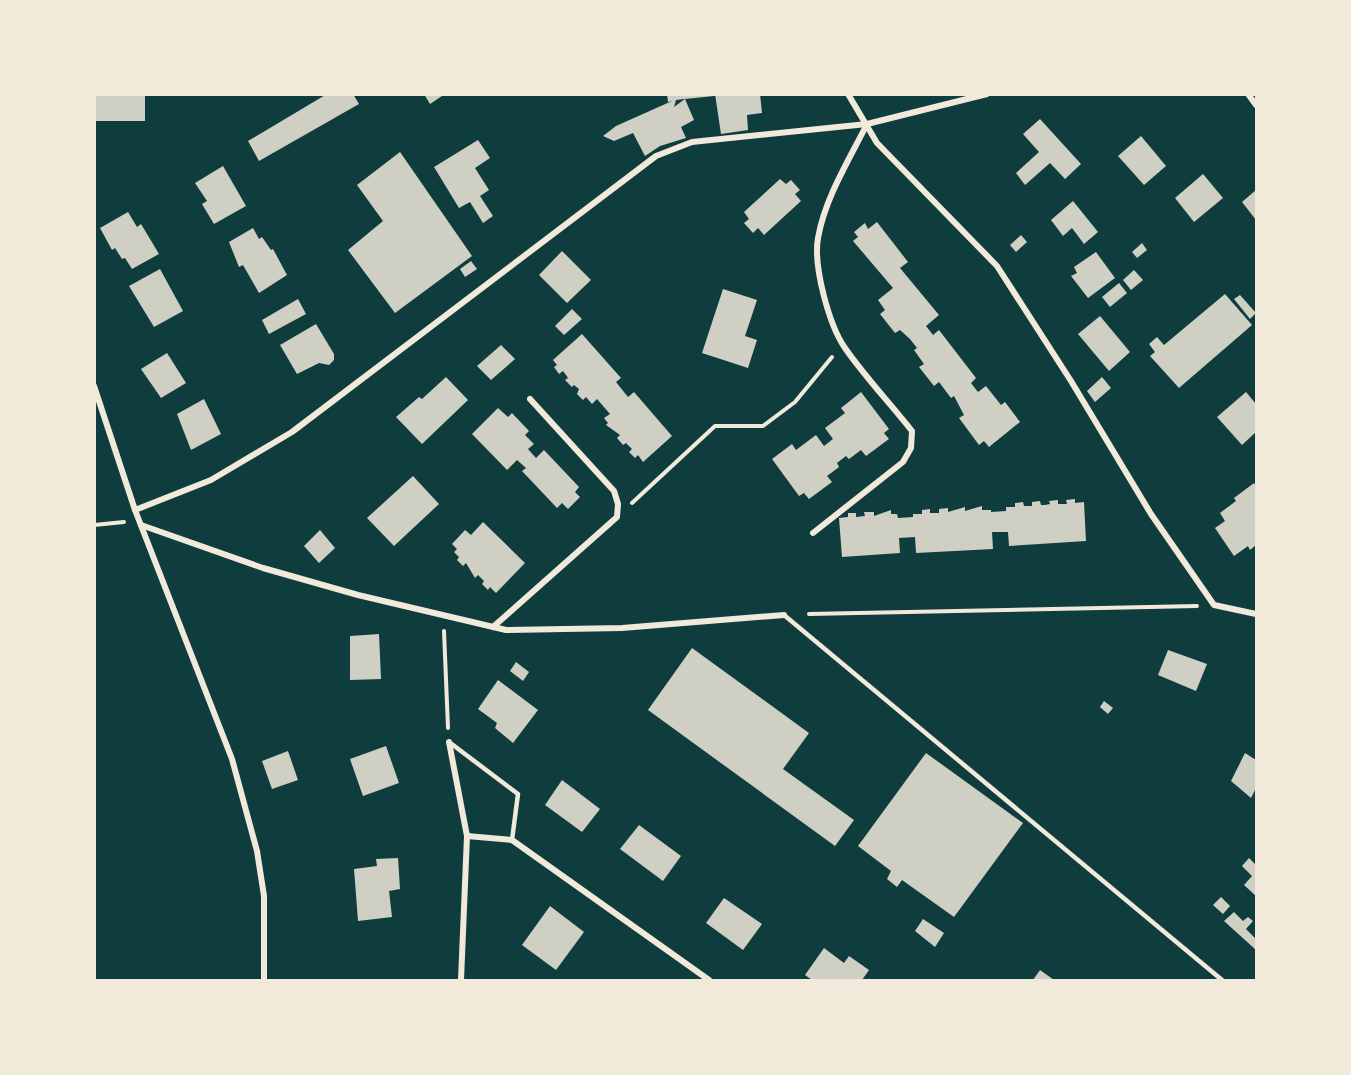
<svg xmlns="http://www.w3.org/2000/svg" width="1351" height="1075" viewBox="0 0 1351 1075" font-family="Montserrat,sans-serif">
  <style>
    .building { fill: #cfcfc3; fill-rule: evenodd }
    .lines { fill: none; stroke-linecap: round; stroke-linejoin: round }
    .path { stroke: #f1e9da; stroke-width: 4 }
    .service { stroke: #f1e9da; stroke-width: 4.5 }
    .minor { stroke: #f1e9da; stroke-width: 6 }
  </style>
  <rect width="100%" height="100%" fill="#0f3d3e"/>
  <g class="building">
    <rect x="94" y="94" width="51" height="27"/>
    <path d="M327,94H353L359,104L259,161L248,141Z"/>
    <path d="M424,94H445L430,104Z"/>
    <path d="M667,94L714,96L685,99L694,120L681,127L686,138L660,146L645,156L633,133L614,141L603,136L616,126L672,101L668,102ZM684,99H685L674,107L676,100Z"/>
    <path d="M715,94H760L762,113L747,115L748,130L721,134Z"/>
    <path d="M1040,119L1081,164L1065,179L1050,163L1025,185L1016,173L1039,152L1023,134Z"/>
    <path d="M1141,136L1166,166L1144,185L1118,156Z"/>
    <path d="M478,140L490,158L475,168L489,190L480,196L493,216L483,223L470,202L459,208L434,167Z"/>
    <path d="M400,152L472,256L395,313L348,250L383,221L357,185Z"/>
    <path d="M223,166L246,206L214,224L202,204L207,201L195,183Z"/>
    <path d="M1203,174L1223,198L1194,222L1175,198Z"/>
    <path d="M780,179L786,184L791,180L800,190L795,194L801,201L764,235L758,228L753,233L744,223L749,219L744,212Z"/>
    <path d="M1256,190V220L1242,202Z"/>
    <path d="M1073,201L1098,232L1084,244L1072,228L1063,236L1051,220Z"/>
    <path d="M128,212L137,227L141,224L159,254L132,269L125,258L122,259L115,248L112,250L100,228Z"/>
    <path d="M877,222L908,262L900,268L939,315L926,326L933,335L939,330L976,378L971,383L978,392L986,386L1001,405L1005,402L1020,422L989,447L984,441L979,445L959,418L964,415L954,396L951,398L939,382L934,386L919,367L924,364L914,350L917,348L910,339L900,330L895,333L880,314L885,310L878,300L893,288L853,241L858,237L854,232L865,223L868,229Z"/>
    <path d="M253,228L259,239L262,237L271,250L273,249L287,275L259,293L243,265L239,267L229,242Z"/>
    <path d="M1021,235L1027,242L1016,252L1010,245Z"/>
    <path d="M1142,243L1147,250L1137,258L1132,252Z"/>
    <path d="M562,251L591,280L567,303L539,275Z"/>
    <path d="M1096,252L1115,278L1088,298L1071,276L1077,273L1074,267Z"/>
    <path d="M471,261L477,269L465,277L460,269Z"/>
    <path d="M160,269L183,311L154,327L129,286Z"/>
    <path d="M1134,270L1143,280L1131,290L1123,280Z"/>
    <path d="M1119,283L1127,293L1110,307L1102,297Z"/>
    <path d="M723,289L757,300L745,336L757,340L748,368L702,353Z"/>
    <path d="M1225,294L1252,325L1179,388L1150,356L1155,352L1149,344L1157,337L1164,345Z"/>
    <path d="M1240,295L1256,313L1250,319L1234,299Z"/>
    <path d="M298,299L306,314L269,334L262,320Z"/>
    <path d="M572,309L582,319L564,335L555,326Z"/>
    <path d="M1100,316L1130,352L1109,371L1078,334Z"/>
    <path d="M316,324L334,354V360L329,365L319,363L297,374L280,345Z"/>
    <path d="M582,334L621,378L616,382L628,397L634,392L672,436L643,462L638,455L635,458L629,452L632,449L626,443L623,445L617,438L620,435L606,425L608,423L604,418L610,414L597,399L592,404L586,397L583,400L577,394L579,389L574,385L572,387L565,380L568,378L566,375L563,371L559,374L554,367L557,365L553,360Z"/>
    <path d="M501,345L515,359L491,380L477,366Z"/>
    <path d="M167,353L186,383L161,398L141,369Z"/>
    <path d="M446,377L468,400L422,444L396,417L419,397L422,399Z"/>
    <path d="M1102,377L1111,388L1095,402L1087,391Z"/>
    <path d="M861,392L889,429L884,433L889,439L866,456L861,450L849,459L846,456L837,463L839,467L827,476L832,482L809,499L804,493L799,496L772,459L792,444L796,450L816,435L824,446L833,439L825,428L845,413L841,408Z"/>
    <path d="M1246,392L1256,404V432L1242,445L1217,417Z"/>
    <path d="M204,399L221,434L191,450L177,414Z"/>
    <path d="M498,408L508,417L512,413L529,431L525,435L534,444L528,449L536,458L544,450L579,487L575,492L580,497L568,509L562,503L557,508L522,471L526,468L517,460L507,470L472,434Z"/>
    <path d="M413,476L439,504L394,546L367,518Z"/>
    <path d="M1254,483L1256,487V545L1250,550L1248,546L1234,556L1215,528L1225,521L1220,513L1236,501L1234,498Z"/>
    <path d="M1075,499V503L1084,502L1086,541L1009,546L1008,532H992L993,549L916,553L915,537L899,538L900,553L842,557L839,518L848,517V513H856V517L865,516L864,512H874V516L891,510V514H897L898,518L913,517V514H922V510L930,509V513H939V509L948,508V512L965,507V511L982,506V510H991V512L1006,511V507H1015V503L1023,502L1024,506H1032V502L1040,501L1041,505H1045L1050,504L1049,501L1058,500V504H1067L1066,500Z"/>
    <path d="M483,522L525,563L496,593L490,587L488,590L482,584L484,581L478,575L475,578L466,563L463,566L457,560L459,557L454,552L457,549L452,544L465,530L471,535Z"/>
    <path d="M320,530L335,548L319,563L304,546Z"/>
    <path d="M379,634L381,679L350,680V636Z"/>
    <path d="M692,648L809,733L783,769L854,820L835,846L648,710Z"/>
    <path d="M1168,650L1207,664L1196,691L1158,675Z"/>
    <path d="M516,662L529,672L523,681L510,671Z"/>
    <path d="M498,680L538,710L513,743L495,728L497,723L478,709Z"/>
    <path d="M1104,701L1113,708L1108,714L1100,707Z"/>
    <path d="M386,746L399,783L363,796L350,759Z"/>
    <path d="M288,751L298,780L272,789L262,761Z"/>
    <path d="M926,753L1023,823L954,917L902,880L897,887L887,879L891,871L858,846Z"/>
    <path d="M1245,753L1256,760V788L1251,798L1231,781Z"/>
    <path d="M562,780L600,809L582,832L545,805Z"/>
    <path d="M639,825L681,856L663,881L620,849Z"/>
    <path d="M398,858L400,889L389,891L392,917L358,921L354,869L377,866L376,859Z"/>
    <path d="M1249,858L1256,865V896L1244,885L1252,876L1242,866Z"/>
    <path d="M1221,897L1230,906L1223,914L1213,905Z"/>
    <path d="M724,898L762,924L743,950L706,923Z"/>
    <path d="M550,906L584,932L556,970L522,945Z"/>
    <path d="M1234,912L1243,921L1248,917L1253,921L1246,929L1256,939V950L1224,921Z"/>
    <path d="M923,919L944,933L935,947L915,931Z"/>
    <path d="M824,948L844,963L849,956L869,970L862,980H812L805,975Z"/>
    <path d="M1040,970L1054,980H1033Z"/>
  </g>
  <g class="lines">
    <g class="path">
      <path d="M632,503L715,426H763L795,402L832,357"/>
      <path d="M94,525L124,522"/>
      <path d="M809,614L1197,606"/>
      <path d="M444,631L448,728"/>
    </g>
    <g class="service">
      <path d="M784,615L1222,980"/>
      <path d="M449,742L518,794L512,840"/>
    </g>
    <g class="minor">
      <path d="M848,94L877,143L997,266L1071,381L1151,514L1214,605L1256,614"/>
      <path d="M1248,94L1256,105"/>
      <path d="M94,386L135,510L232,759L257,851L264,896V980"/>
      <path d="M135,510L211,480L292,432L656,156L692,142L867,124L987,94"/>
      <path d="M141,525L263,568L358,595L506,630L622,628L784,615"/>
      <path d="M813,533L903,462L911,448L912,431C890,403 865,377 845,348C829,325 813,266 818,238C825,198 849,160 867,124"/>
      <path d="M493,627L617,517L618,504L614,491L530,399"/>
      <path d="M449,742L467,836L461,980"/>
      <path d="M467,836L512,840L709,980"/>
    </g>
  </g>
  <rect width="1351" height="1075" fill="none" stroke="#f1e9da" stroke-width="192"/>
</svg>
